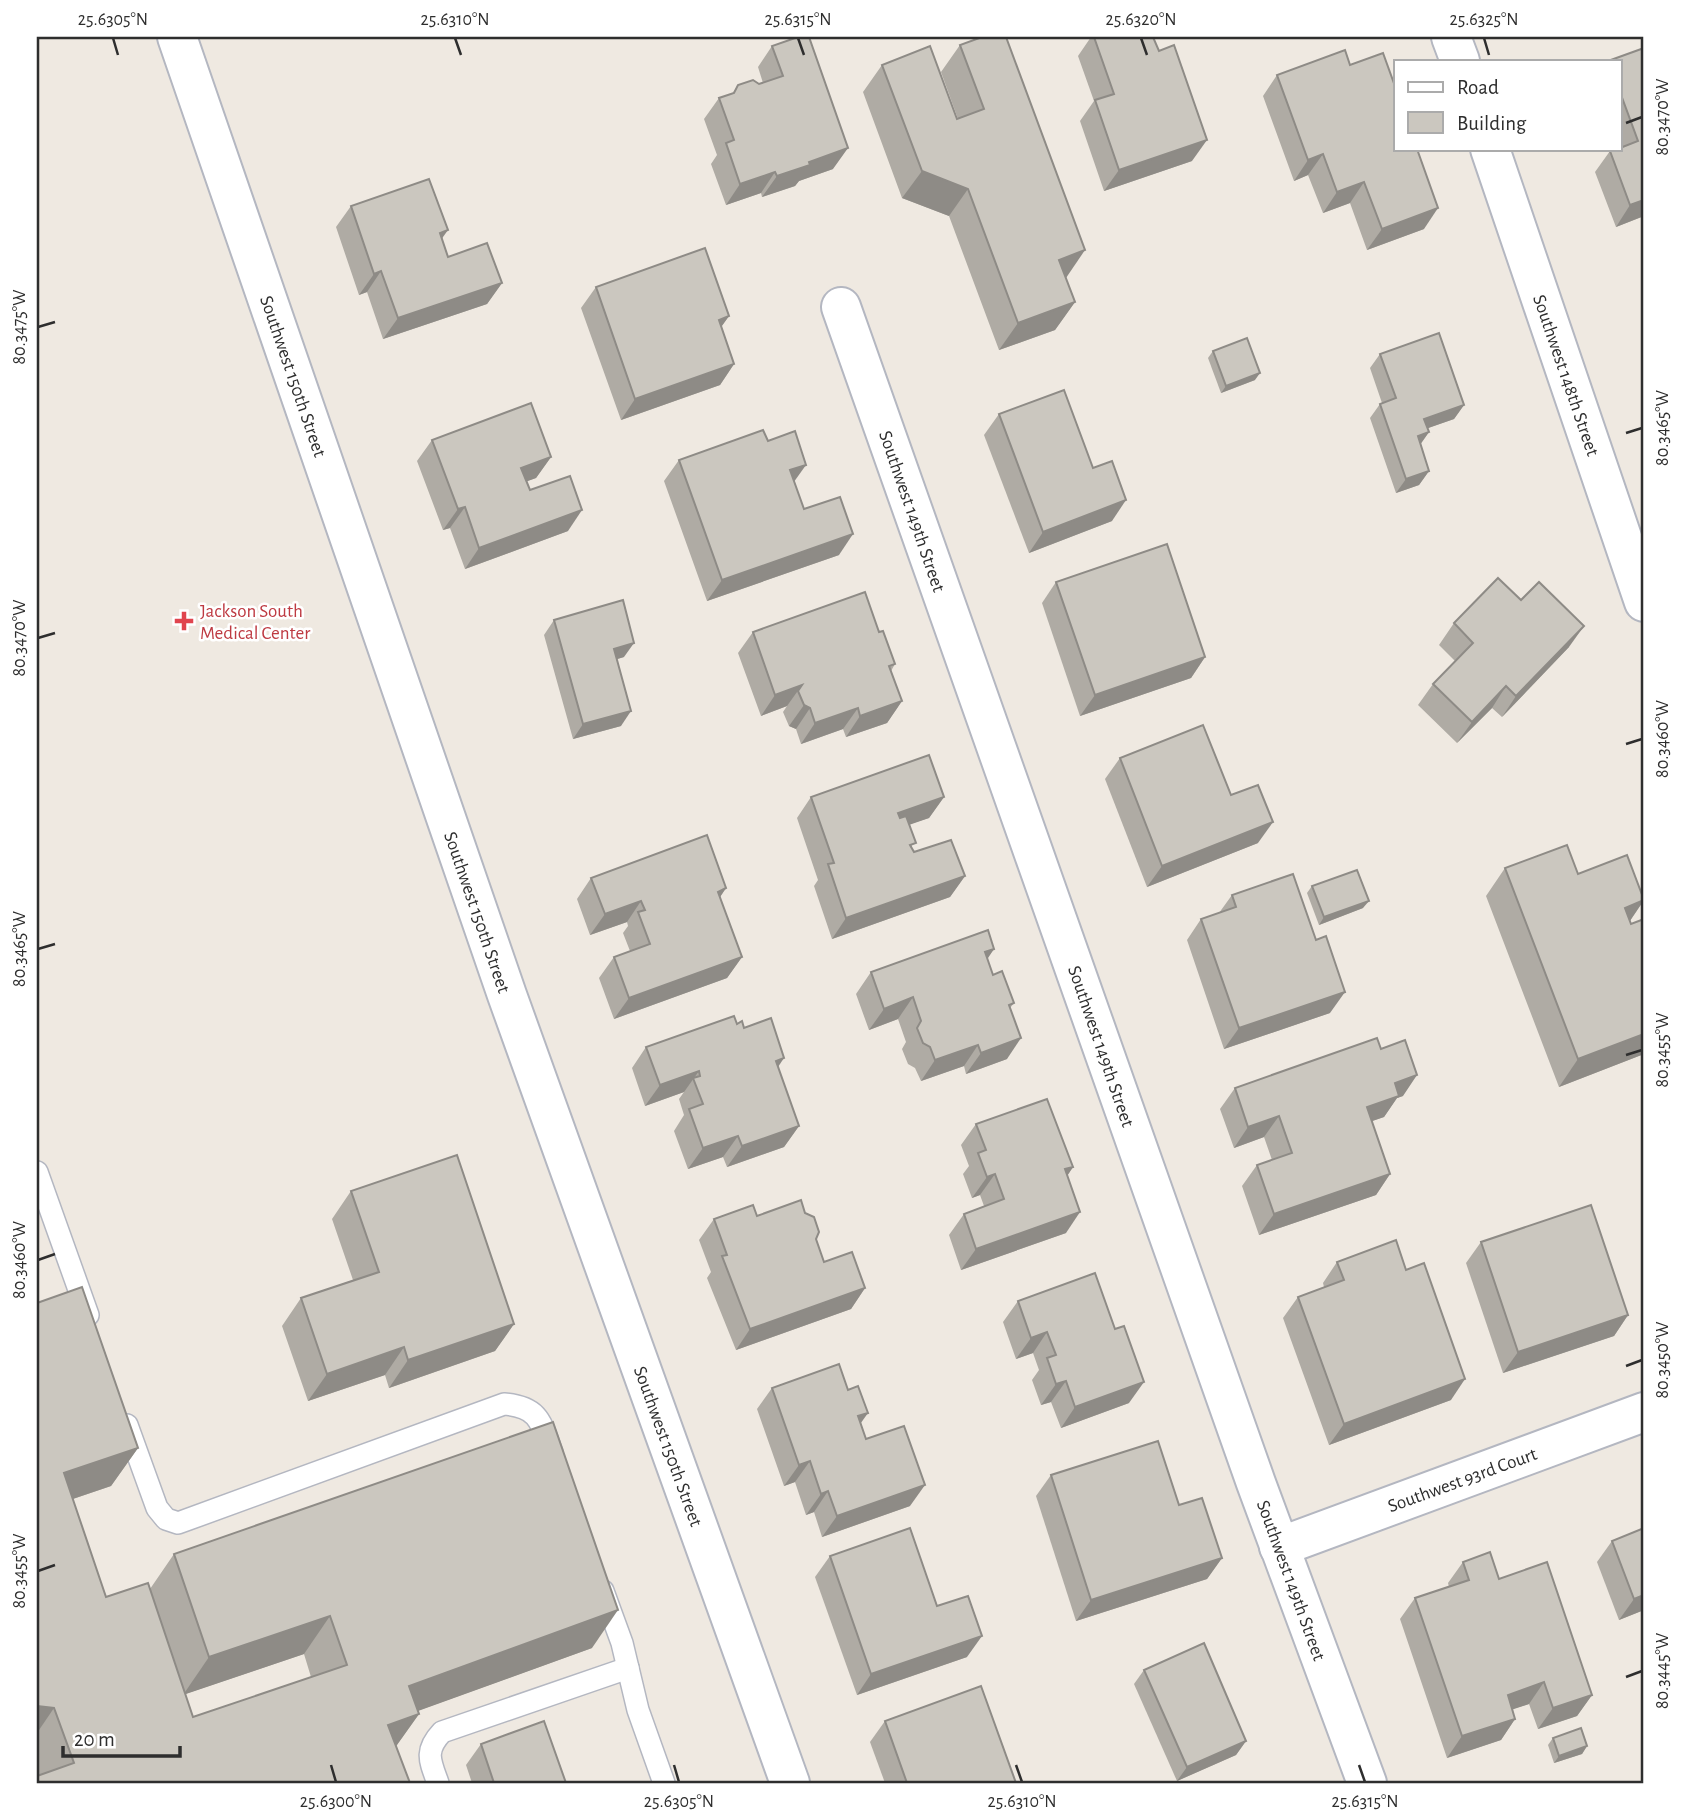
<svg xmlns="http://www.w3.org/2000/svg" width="1681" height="1820" viewBox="0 0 1681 1820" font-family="'Alegreya Sans',sans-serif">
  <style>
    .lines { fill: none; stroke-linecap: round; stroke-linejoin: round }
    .lane-casing { stroke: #b4b7c1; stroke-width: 24 }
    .street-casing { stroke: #b4b7c1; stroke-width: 42 }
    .lane { stroke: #fff; stroke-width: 21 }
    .street { stroke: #fff; stroke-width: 38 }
    .wall { fill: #afaba4; fill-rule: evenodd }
    .shaded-wall { fill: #8e8b86 }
    .building { fill: #cbc7bf; stroke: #8e8b86; stroke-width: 2 }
    .ticks { fill: none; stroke: #2e2e2e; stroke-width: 2.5 }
    .health-dot { fill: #e0444e; stroke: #fff; stroke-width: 2.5 }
    .labels { text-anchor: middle; stroke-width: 5; stroke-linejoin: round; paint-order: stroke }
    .street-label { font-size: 19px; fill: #2e2e2e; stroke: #fff }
    .health-label { font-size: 19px; fill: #be3a42; stroke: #fff; text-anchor: start }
    .neatline { fill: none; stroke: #2e2e2e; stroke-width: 2.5 }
    .ticks-label { font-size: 18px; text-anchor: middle; fill: #2e2e2e }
  </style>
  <rect width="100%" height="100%" fill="#efe9e1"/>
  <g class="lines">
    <defs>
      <g id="lane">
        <path d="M37,1172L88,1315"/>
        <path d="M127,1425L157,1508L166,1519L178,1523L504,1404C540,1407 541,1423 552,1453"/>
        <path d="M603,1591L622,1643L638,1710L664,1783"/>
        <path d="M438,1783C430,1761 424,1751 442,1732L628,1668"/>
      </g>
      <g id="street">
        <path d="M177,37L507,995L790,1783"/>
        <path d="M1451,37L1460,61"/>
        <path d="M1490,149L1644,602"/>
        <path d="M841,307L1256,1483L1367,1783"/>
        <path d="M1279,1547L1644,1412"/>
      </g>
    </defs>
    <use href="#lane" class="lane-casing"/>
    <use href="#street" class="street-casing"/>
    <use href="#lane" class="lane"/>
    <use href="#street" class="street"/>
  </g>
  <g class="wall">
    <path d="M1091,37H1153L1192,161L1104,191L1080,121L1094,101L1078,56Z"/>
    <path d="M960,45L1065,278L1075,302L1055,330L999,350L949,216L902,198L863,92L882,65L958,119L941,72Z"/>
    <path d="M772,46L833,169L799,181L795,186L762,197L761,193L726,205L711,164L717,155L704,119L719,98L732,94L738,85L759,84L763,83L758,67Z"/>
    <path d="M1644,48V216L1616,227L1595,172L1610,151L1620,149V61Z"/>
    <path d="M1350,65L1424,229L1367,250L1350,203L1323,213L1308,175L1294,181L1263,96L1277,75Z"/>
    <path d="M351,206L442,239L448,257L502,283L487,304L383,339L367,292L359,295L336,227Z"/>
    <path d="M596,287L729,316L721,327L734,364L720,385L621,420L581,308Z"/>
    <path d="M1213,351L1255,380L1221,393L1208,358Z"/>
    <path d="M1380,354L1464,405L1454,419L1428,428L1429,432L1420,445L1429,471L1419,485L1396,493L1370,418L1380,404L1382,403L1370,368Z"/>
    <path d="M999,414L1112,521L1029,553L984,435Z"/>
    <path d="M432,440L551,457L536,478L527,481L530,490L568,531L465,569L450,528L443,530L417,461Z"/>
    <path d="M768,441L794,482L804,509L839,555L707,601L664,481L679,460Z"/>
    <path d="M1056,582L1205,657L1191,678L1080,716L1042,603Z"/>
    <path d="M554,620L624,657L617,659L621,726L573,739L544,635Z"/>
    <path d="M1454,623L1569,647L1502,717L1492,708L1457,743L1418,705L1433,684L1455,661L1439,645Z"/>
    <path d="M753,632H879L895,664L891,671L902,701L887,723L846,737L843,729L801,744L796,729L789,726L783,712L787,706L761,716L738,653Z"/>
    <path d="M1120,758L1231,795L1258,843L1147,887L1105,779Z"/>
    <path d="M811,797H944L929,818L910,824L912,849L914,852L965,876L950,897L832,939L814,886L818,880L797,818Z"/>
    <path d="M1505,868L1578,874L1644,900L1630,921L1644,1054L1559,1087L1486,896Z"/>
    <path d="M591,878L726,888L720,897L742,957L727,978L614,1019L599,978L614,957L630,951L623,933L628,926L627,922L590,935L577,899Z"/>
    <path d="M1312,886L1363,908L1319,925L1307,893Z"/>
    <path d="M1232,895L1330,1013L1224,1049L1187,940L1201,919L1219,913Z"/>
    <path d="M994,949L987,958L993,975L1014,1003L1010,1008L1007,1059L966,1074L964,1066L921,1081L915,1068L908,1064L902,1049L906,1042L898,1019L869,1030L856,994L871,972Z"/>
    <path d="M737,1024L744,1028L778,1067L799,1126L784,1147L727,1167L723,1157L688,1169L674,1131L684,1115L679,1099L684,1092L645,1106L632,1068L646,1047Z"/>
    <path d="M1235,1088L1403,1096L1397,1098L1384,1117L1372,1121L1390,1174L1376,1195L1259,1235L1242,1186L1257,1165L1272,1160L1264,1137L1234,1148L1220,1109Z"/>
    <path d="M976,1124L1073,1167L1067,1176L1066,1233L961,1270L949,1235L964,1214L984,1206L980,1195L972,1198L963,1174L969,1166L961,1145Z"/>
    <path d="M351,1191L514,1324L495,1351L389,1388L385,1375L308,1401L282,1326L301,1298L353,1280L332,1219Z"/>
    <path d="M805,1213L824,1262L865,1288L851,1309L736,1350L707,1278L711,1272L699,1240L714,1219Z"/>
    <path d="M1481,1242L1628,1315L1614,1336L1503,1373L1466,1263Z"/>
    <path d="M1337,1262L1451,1400L1329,1445L1283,1318L1298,1297L1324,1287L1323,1283Z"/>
    <path d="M1018,1301L1129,1403L1061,1428L1051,1402L1041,1405L1032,1380L1039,1370L1033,1353L1016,1359L1003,1322Z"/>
    <path d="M37,1303L138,1448L111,1486L73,1499L106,1597L150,1589L174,1554L592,1648L417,1711L419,1714L396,1746L38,1776L37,1771ZM304,1654L311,1677L193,1717L185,1694Z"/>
    <path d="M772,1388L861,1423L866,1439L910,1506L822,1537L814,1512L806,1515L795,1482L784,1486L757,1409Z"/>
    <path d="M1051,1475L1179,1505L1222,1558L1207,1579L1076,1621L1036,1496Z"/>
    <path d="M1644,1528V1610L1619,1620L1597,1562L1612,1541Z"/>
    <path d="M830,1556L937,1606L967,1657L857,1695L815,1577Z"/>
    <path d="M1463,1562L1499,1579L1592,1695L1577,1716L1538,1729L1529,1704L1512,1709L1515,1719L1501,1740L1447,1758L1400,1619L1415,1598L1449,1587L1448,1583Z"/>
    <path d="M1144,1670L1246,1741L1236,1755L1177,1781L1134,1684Z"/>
    <path d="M885,1721L1016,1783H885L870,1742Z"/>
    <path d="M1553,1738L1587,1746L1582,1754L1554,1763L1548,1745Z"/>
    <path d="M481,1744L566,1783H472L466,1765Z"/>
  </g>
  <g class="shaded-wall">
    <path d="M1207,140L1192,161L1104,191L1119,170Z"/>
    <path d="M848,148L833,169L799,181L795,186L762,197L777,176L809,162Z"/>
    <path d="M1323,154L1308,175L1294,181L1308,160Z"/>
    <path d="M922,171L968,189L949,216L902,198Z"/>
    <path d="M775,172L761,193L726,205L740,184Z"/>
    <path d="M1364,182L1350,203L1323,213L1337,192Z"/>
    <path d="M1644,200V216L1616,227L1630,205Z"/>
    <path d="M1438,208L1424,229L1367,250L1382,229Z"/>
    <path d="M448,230L433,251L440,233Z"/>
    <path d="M1085,250L1066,278L1040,287L1059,260Z"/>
    <path d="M381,271L367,292L359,295L374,274Z"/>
    <path d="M502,283L487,304L383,339L398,318Z"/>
    <path d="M1075,302L1055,330L999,350L1018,323Z"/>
    <path d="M729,316L714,337L719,320Z"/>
    <path d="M734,364L720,385L621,420L635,399Z"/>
    <path d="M1260,373L1255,380L1221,393L1226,386Z"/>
    <path d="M1464,405L1454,419L1414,433L1424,419Z"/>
    <path d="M1429,432L1419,446L1418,436Z"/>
    <path d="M551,457L536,478L506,489L521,468Z"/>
    <path d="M806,465L791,486L790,470Z"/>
    <path d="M1429,471L1419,485L1396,493L1406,479Z"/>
    <path d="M1126,500L1112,521L1029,553L1043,532Z"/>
    <path d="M465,507L450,528L443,530L458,509Z"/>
    <path d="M582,510L568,531L465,569L479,548Z"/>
    <path d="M853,534L839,555L707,601L722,580Z"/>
    <path d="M1584,626L1569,647L1502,717L1516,696Z"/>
    <path d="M634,643L624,657L604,663L614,649Z"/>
    <path d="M1205,657L1191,678L1080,716L1095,695Z"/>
    <path d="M802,685L787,706L761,716L775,695Z"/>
    <path d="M1506,686L1492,708L1457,743L1472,722Z"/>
    <path d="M902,701L887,723L846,737L860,716Z"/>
    <path d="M804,705L810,708L796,729L789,726Z"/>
    <path d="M858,708L843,729L801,744L815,723Z"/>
    <path d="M631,711L621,726L573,739L583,724Z"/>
    <path d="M944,797L929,818L883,834L898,813Z"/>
    <path d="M1273,822L1258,843L1147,887L1162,866Z"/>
    <path d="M965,876L950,897L832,939L846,918Z"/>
    <path d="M726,888L712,909L718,892Z"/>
    <path d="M1644,900L1625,928V908Z"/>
    <path d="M641,901L627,922L590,935L605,914Z"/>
    <path d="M1369,901L1363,908L1319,925L1324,917Z"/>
    <path d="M994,949L980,970L985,952Z"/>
    <path d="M742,957L727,978L614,1019L629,998Z"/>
    <path d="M1345,992L1330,1013L1224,1049L1239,1028Z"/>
    <path d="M913,997L898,1019L869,1030L884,1009Z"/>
    <path d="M1644,1034V1054L1559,1087L1578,1059Z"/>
    <path d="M1021,1038L1007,1059L966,1074L981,1053Z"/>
    <path d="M978,1045L964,1066L921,1081L935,1060Z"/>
    <path d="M784,1058L770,1079L776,1061Z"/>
    <path d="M699,1071L684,1092L645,1106L660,1085Z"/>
    <path d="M1417,1075L1403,1096L1397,1098L1384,1117L1352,1128L1367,1107L1395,1083Z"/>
    <path d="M1279,1116L1264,1137L1234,1148L1248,1127Z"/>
    <path d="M799,1126L784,1147L727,1167L742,1146Z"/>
    <path d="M738,1136L723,1157L688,1169L703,1148Z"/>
    <path d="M1073,1167L1059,1188L1065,1169Z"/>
    <path d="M995,1174L980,1195L972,1198L987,1177Z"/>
    <path d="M1390,1174L1376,1195L1259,1235L1274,1214Z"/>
    <path d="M1080,1212L1066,1233L961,1270L976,1249Z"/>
    <path d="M865,1288L851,1309L736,1350L750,1329Z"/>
    <path d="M1628,1315L1614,1336L1503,1373L1518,1352Z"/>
    <path d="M514,1324L495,1351L389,1388L408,1360Z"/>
    <path d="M1047,1332L1033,1353L1016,1359L1031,1338Z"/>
    <path d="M404,1347L385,1375L308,1401L327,1374Z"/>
    <path d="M1465,1379L1451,1400L1329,1445L1344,1424Z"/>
    <path d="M1066,1381L1051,1402L1041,1405L1056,1384Z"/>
    <path d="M1144,1382L1129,1403L1061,1428L1075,1407Z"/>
    <path d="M868,1413L853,1434L858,1416Z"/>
    <path d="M138,1448L111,1486L37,1511L64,1473Z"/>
    <path d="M810,1461L795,1482L784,1486L799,1465Z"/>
    <path d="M925,1485L910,1506L822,1537L837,1516Z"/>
    <path d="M828,1491L814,1512L806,1515L821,1494Z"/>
    <path d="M1222,1558L1207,1579L1076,1621L1091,1600Z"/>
    <path d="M1644,1595V1610L1619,1620L1634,1599Z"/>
    <path d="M618,1610L592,1648L382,1724L409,1686Z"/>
    <path d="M330,1616L304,1654L183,1695L209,1657Z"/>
    <path d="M982,1636L967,1657L857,1695L871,1674Z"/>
    <path d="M1544,1682L1529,1704L1493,1716L1508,1695Z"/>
    <path d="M1592,1695L1577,1716L1538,1729L1553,1708Z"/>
    <path d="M37,1706L54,1708L37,1733Z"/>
    <path d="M419,1714L392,1752L388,1725Z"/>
    <path d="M1515,1719L1501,1740L1447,1758L1462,1736Z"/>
    <path d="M1246,1741L1236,1755L1177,1781L1187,1767Z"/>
    <path d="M1587,1746L1582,1754L1554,1763L1559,1756Z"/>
  </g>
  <g class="building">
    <path d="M798,37H809L848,148L809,162L810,165L777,176L775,172L740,184L726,143L734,140L719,98L734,93L738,85L753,80L759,84L783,76L772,46Z"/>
    <path d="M982,37H1006L1085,250L1059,260L1075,302L1018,323L968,189L922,171L882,65L930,46L957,119L984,109L960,45Z"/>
    <path d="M1094,37H1153L1159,51L1174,45L1207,140L1119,170L1095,100L1114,94Z"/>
    <path d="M1644,48V200L1630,205L1610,151L1620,149V148L1638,141L1620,92V61H1608Z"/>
    <path d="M1345,50L1350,65L1383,53L1396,89V149H1417L1438,208L1382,229L1364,182L1337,192L1323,154L1308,160L1277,75Z"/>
    <path d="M429,179L448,230L440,233L448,257L487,243L502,283L398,318L381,271L374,274L351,206Z"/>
    <path d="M705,248L729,316L719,320L734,364L635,399L596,287Z"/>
    <path d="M1439,333L1464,405L1424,419L1429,432L1418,436L1429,471L1406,479L1380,404L1396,398L1380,354Z"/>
    <path d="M1247,338L1260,373L1226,386L1213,351Z"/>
    <path d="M1064,390L1093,468L1112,461L1126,500L1043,532L999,414Z"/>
    <path d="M531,403L551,457L521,468L530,490L570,476L582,510L479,548L465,507L458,509L432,440Z"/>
    <path d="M763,430L768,441L795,431L806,465L790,470L804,509L840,497L853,534L722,580L679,460Z"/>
    <path d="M1167,544L1205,657L1095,695L1056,582Z"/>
    <path d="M1498,578L1521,600L1539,582L1584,626L1516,696L1506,686L1472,722L1433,684L1473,643L1454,623Z"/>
    <path d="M865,592L879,632L883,631L895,664L889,666L902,701L860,716L858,708L815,723L810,708L804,705L798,691L802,685L775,695L753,632Z"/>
    <path d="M623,600L634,643L614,649L631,711L583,724L554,620Z"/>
    <path d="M1203,725L1231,795L1258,785L1273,822L1162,866L1120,758Z"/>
    <path d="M929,755L944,797L898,813L900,818L906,816L916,843L910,845L914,852L951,840L965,876L846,918L828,864L834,863L811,797Z"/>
    <path d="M707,835L726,888L718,892L742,957L629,998L614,957L650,944L638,912L645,910L641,901L605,914L591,878Z"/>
    <path d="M1567,845L1578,874L1627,855L1644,900L1625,908L1631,924L1644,919V1034L1578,1059L1505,868Z"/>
    <path d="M1357,870L1369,901L1324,917L1312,886Z"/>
    <path d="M1293,874L1316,940L1326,936L1345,992L1239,1028L1201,919L1236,907L1232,895Z"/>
    <path d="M988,930L994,949L985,952L993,975L1002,971L1014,1003L1009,1005L1021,1038L981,1053L978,1045L935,1060L930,1047L923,1043L917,1028L921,1021L913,997L884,1009L871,972Z"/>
    <path d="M734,1016L737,1024L742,1021L744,1028L771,1018L784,1058L776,1061L799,1126L742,1146L738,1136L703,1148L689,1109L703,1104L693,1078L700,1076L699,1071L660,1085L646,1047Z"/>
    <path d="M1377,1038L1381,1049L1405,1040L1417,1075L1395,1083L1399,1096L1367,1107L1390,1174L1274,1214L1257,1165L1292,1153L1279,1116L1248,1127L1235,1088Z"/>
    <path d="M1047,1099L1073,1167L1065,1169L1080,1212L976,1249L964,1214L1004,1199L995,1174L987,1177L978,1153L986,1150L976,1124Z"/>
    <path d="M457,1155L514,1324L408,1360L404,1347L327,1374L301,1298L379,1272L351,1191Z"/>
    <path d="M801,1200L805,1213L814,1217L819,1232L816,1239L824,1262L852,1252L865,1288L750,1329L722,1256L727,1255L714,1219L753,1205L757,1216Z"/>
    <path d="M1591,1205L1628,1315L1518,1352L1481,1242Z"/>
    <path d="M1396,1240L1406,1270L1424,1263L1465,1379L1344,1424L1298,1297L1344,1280L1337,1262Z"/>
    <path d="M1095,1273L1115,1329L1124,1326L1144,1382L1075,1407L1066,1381L1056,1384L1047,1358L1056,1355L1047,1332L1031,1338L1018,1301Z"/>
    <path d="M82,1287L138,1448L64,1473L106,1597L148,1583L193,1717L347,1665L330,1616L209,1657L174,1554L553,1422L618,1610L409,1686L419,1714L388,1725L410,1783H37V1776L74,1763L54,1708L37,1706V1303Z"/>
    <path d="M839,1364L848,1390L858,1386L868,1413L858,1416L866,1439L904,1426L925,1485L837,1516L828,1491L821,1494L810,1461L799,1465L772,1388Z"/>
    <path d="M1158,1441L1179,1505L1202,1498L1222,1558L1091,1600L1051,1475Z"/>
    <path d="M910,1528L937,1606L968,1596L982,1636L871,1674L830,1556Z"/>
    <path d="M1644,1528V1595L1634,1599L1612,1541Z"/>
    <path d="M1490,1552L1499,1579L1547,1562L1592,1695L1553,1708L1544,1682L1508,1695L1515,1719L1462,1736L1415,1598L1469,1580L1463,1562Z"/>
    <path d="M1204,1643L1246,1741L1187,1767L1144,1670Z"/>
    <path d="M981,1686L1016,1783H907L885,1721Z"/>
    <path d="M544,1721L566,1783H494L481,1744Z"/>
    <path d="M1581,1728L1587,1746L1559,1756L1553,1738Z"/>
  </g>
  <path class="ticks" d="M113,38L118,55M455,38L461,55M798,38L804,55M1141,38L1147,55M1484,38L1489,55M1626,123L1642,117M38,327L55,322M1626,433L1642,428M38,638L55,633M1626,744L1642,739M38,949L55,944M1626,1055L1642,1050M38,1260L55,1254M1626,1366L1642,1360M38,1571L55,1565M1626,1677L1642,1671M331,1765L336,1782M674,1765L679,1782M1016,1765L1022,1782M1359,1765L1365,1782"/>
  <path class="health-dot" d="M180.5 610.5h7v7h7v7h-7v7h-7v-7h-7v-7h7z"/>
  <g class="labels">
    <g class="street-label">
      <text transform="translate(1567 375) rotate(71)" y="7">Southwest 148th Street</text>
      <text transform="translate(294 376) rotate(71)" y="7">Southwest 150th Street</text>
      <text transform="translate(913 511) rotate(71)" y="7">Southwest 149th Street</text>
      <text transform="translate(478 912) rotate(71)" y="7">Southwest 150th Street</text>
      <text transform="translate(1102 1046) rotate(71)" y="7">Southwest 149th Street</text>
      <text transform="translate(669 1446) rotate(70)" y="7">Southwest 150th Street</text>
      <text transform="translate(1462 1479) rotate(-20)" y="7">Southwest 93rd Court</text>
      <text transform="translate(1292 1580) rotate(70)" y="7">Southwest 149th Street</text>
    </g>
    <g class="health-label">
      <text x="200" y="617">Jackson South<tspan x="200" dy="22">Medical Center</tspan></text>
    </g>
  </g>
  <rect width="1681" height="1820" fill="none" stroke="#ffffff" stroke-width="77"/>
  <rect x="1394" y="60" width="228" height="91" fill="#ffffff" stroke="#ababab" stroke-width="2"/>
  <rect x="1408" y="82" width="35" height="10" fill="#ffffff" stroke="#ababab" stroke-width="2"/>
  <text x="1457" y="94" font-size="21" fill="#2e2e2e">Road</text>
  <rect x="1408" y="112" width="35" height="21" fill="#cbc7bf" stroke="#ababab" stroke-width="2"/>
  <text x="1457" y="130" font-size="21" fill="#2e2e2e">Building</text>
  <path d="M63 1746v10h117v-10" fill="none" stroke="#2e2e2e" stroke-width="3.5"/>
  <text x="74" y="1746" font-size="21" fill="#2e2e2e" stroke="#ffffff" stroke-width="5" paint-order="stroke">20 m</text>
  <rect x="38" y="38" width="1604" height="1744" class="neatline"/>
  <g class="ticks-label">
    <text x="113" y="25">25.6305°N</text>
    <text x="455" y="25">25.6310°N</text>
    <text x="798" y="25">25.6315°N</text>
    <text x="1141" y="25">25.6320°N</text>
    <text x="1484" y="25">25.6325°N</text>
    <text transform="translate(1662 117) rotate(-90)" y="6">80.3470°W</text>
    <text transform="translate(19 327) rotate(-90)" y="6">80.3475°W</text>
    <text transform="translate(1662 428) rotate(-90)" y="6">80.3465°W</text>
    <text transform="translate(19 638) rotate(-90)" y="6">80.3470°W</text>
    <text transform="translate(1662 739) rotate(-90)" y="6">80.3460°W</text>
    <text transform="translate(19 949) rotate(-90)" y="6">80.3465°W</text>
    <text transform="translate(1662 1050) rotate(-90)" y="6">80.3455°W</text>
    <text transform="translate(19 1260) rotate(-90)" y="6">80.3460°W</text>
    <text transform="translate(1662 1360) rotate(-90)" y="6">80.3450°W</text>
    <text transform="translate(19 1571) rotate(-90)" y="6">80.3455°W</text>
    <text transform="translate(1662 1671) rotate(-90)" y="6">80.3445°W</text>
    <text x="336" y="1807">25.6300°N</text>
    <text x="679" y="1807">25.6305°N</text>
    <text x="1022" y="1807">25.6310°N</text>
    <text x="1365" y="1807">25.6315°N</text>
  </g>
</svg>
